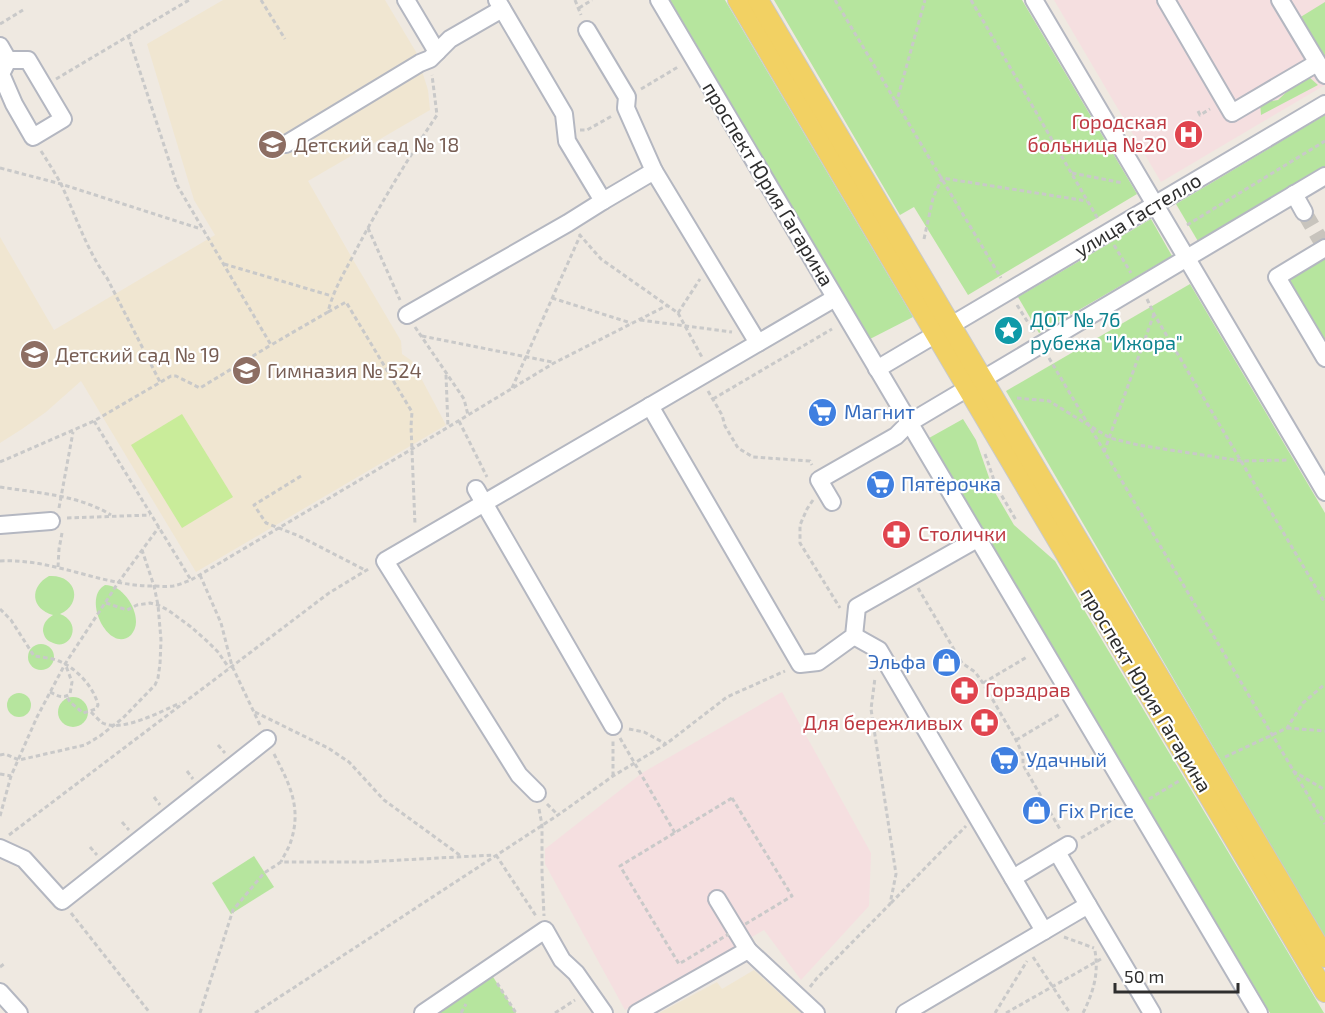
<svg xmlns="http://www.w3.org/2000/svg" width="1325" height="1013" viewBox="0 0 1325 1013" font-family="'Exo 2',sans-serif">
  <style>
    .education { fill: #f0e6d1 }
    .medical { fill: #f5dfe0 }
    .green { fill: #b6e59e }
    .pitch { fill: #c9ec9a }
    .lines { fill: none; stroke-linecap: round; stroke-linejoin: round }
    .minor-tunnel { stroke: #c8c4bd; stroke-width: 16; stroke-dasharray: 16 8; stroke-linecap: butt }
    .minor-casing { stroke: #b4b7c1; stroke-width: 20 }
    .major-casing { stroke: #c9c9c9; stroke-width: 22 }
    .path { stroke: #c9c9c9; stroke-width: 3; stroke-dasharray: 4.5 3; stroke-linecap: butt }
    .minor { stroke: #fff; stroke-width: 16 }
    .major { stroke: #f2d163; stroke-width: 20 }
    .labels { text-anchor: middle; stroke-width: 4.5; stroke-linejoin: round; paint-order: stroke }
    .health-label { font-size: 20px; fill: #be3a42; stroke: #fff; text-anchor: end }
    .education-label { font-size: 20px; fill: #785e54; stroke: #fff; text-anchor: start }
    .street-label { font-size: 20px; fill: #2e2e2e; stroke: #fff }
    .culture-label { font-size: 20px; fill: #0d838f; stroke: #fff; text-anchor: start }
    .shop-label { font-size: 20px; fill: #366cbe; stroke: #fff; text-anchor: start }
  </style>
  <rect width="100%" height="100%" fill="#efe9e1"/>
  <g class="education">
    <path d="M223,0H385L416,52L428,90L430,110L308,181L352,258L401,341L402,354L412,361L446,425L196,572L81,381L46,412L22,429L0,443V237L54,330L215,235L194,200L147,44Z"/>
    <path d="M754,970L801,1013H659L717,982L722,989Z"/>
  </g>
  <g class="medical">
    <path d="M1054,0H1325V85L1161,182Z"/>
    <path d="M782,692L871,853L869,906L801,980L764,930L625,1010L545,864V849L642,773Z"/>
  </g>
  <g class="green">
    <path d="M670,0H725L913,317L870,339Z"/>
    <path d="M774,0H1022L1137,194L968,295L914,207L900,215Z"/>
    <path d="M1325,2V60L1299,18Z"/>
    <path d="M1309,77L1318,85L1261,115L1260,103L1278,100L1297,82Z"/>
    <path d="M1325,115V167L1199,243L1176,204Z"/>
    <path d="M1151,219L1172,256L1039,333L1018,297Z"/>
    <path d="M1325,255V349L1284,279Z"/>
    <path d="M1190,284L1325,513V939L1006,391Z"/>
    <path d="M963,419L976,440L993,489L1014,525L1055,561L1324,1013H1270L929,438Z"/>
    <path d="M49,576C76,574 84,603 60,614C84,623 70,653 51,642C46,640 44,636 43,631C43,623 47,619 53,615C31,609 29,587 49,576Z"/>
    <path d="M105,585C122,585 136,606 136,622C136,627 134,631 131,635C109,655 81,598 105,585Z"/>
    <circle cx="41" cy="657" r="13"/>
    <circle cx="19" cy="705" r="12"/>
    <circle cx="73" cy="712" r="15"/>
    <path d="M254,856L274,887L231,914L212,883Z"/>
    <path d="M488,969L516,1013H421Z"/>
  </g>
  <path class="pitch" d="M182,414L233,497L182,528L131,445Z"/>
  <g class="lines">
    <path class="minor-tunnel" d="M1304,212L1321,241"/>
    <defs>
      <g id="minor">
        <path d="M406,0L437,52"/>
        <path d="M659,0L1259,1013"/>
        <path d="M1034,0L1325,492"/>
        <path d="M1166,0L1232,113L1317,63"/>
        <path d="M1280,0L1325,75"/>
        <path d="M587,30L627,97L626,108L654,171"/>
        <path d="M0,46L8,60H28L63,119L33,137L14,104L1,74L8,60"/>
        <path d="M286,144L420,63L430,59L450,39L502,9"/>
        <path d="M1294,194L1304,212"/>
        <path d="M603,201L654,171L758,343"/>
        <path d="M1325,248L1277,277L1325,358"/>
        <path d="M407,315L568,223L603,201L567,141L564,114L497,0"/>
        <path d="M877,369L1325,104"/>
        <path d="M650,406L800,664L818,662L854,636L857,607L977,539"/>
        <path d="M476,489L613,726"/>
        <path d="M832,502L819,480L896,436L909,423L1325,176"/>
        <path d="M0,525L51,521"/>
        <path d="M854,636L879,650L1044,931"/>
        <path d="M537,793L519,775L385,561L835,298"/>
        <path d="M0,848L24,859L62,901L267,739"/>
        <path d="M1057,852L1088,905"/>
        <path d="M1013,878L1068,845"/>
        <path d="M717,899L748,950"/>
        <path d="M0,992L19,1013"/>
        <path d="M423,1013L545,930L562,960L576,973L604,1013"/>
        <path d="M637,1013L748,950L816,1013"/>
        <path d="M905,1013L1088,905L1152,1013"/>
      </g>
      <g id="major">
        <path d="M738,0L1325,992"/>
        <path d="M758,0L1325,957"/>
      </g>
    </defs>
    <use href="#minor" class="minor-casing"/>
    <use href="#major" class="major-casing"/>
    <g class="path">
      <path d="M261,0L285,39"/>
      <path d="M575,0L581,15"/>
      <path d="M835,0L1001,278"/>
      <path d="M971,0L1098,219"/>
      <path d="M579,8L592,0"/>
      <path d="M0,24L23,10"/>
      <path d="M128,35L177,185L271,345L328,312C333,291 344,273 354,254C379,206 407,160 437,115L432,75"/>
      <path d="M56,79L189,0"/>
      <path d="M641,89L678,67"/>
      <path d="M896,104L925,0"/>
      <path d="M1198,111L1200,115L1210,109"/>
      <path d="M580,130H587L612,116"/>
      <path d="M41,151C48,162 55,173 61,184C76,216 86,249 107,278L160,382"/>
      <path d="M0,168L61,184L201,229"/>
      <path d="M1072,173L1123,183"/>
      <path d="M1187,225L1325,141"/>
      <path d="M368,228L400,300"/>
      <path d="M579,234L601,259L678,313L703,359"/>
      <path d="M924,239L933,198L942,178L1087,201"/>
      <path d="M1114,245L1131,273"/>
      <path d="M224,264L332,296"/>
      <path d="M552,298L631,323"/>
      <path d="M1147,299L1154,314L1325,603"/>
      <path d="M1017,305L1034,332"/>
      <path d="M328,312L346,302L412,412L411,426L415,525"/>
      <path d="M678,313L700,279"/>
      <path d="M640,320L732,332"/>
      <path d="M415,327L464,399L468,415"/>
      <path d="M422,336L552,362"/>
      <path d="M1049,358L1325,824"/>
      <path d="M446,375L448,427"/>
      <path d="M512,388L580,236"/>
      <path d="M708,391L722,415L725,426L738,448L753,457L810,461L812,465"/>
      <path d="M1017,398L1049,401L1110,438L1138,445L1242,461L1288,460"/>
      <path d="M713,399L832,329"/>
      <path d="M94,421L191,580"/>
      <path d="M459,421L487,477"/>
      <path d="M1104,452L1154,314"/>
      <path d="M985,454L996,486L1016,520"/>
      <path d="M0,462L94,421L171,376H176L200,388L271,345"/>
      <path d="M301,476L254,505L266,523L299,536L365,570"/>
      <path d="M0,487C37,493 79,495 111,515"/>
      <path d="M813,500L807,509L800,525V543L840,608"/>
      <path d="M59,508L73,432"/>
      <path d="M67,518L150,515"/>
      <path d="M0,561C52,558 99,585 150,586C158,586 166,587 173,586C179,585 185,582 191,580L412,449L554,363L668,305"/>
      <path d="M58,567L59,549L62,533"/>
      <path d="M200,575L221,623L232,666L261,727"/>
      <path d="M918,588L962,663L975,672L983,683L1016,740L1023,755V765L1061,831"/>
      <path d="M106,603L127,610L137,605L150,603L158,605L168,610L191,627L208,642L218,652L229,668"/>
      <path d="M0,609L11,620L34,656C42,657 51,658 59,661C76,668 94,687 98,705L96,709L83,713L70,702L67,697"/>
      <path d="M983,683L1027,657"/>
      <path d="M50,692C58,696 63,699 70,694L72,682L66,666"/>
      <path d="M91,712C94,715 98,719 101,722C120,734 162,711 180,703"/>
      <path d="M255,712L328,748L349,762L384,800L461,856"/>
      <path d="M1287,728L1325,731"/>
      <path d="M629,729L644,732L666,744"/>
      <path d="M620,738L675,833"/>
      <path d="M1016,740L1060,714"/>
      <path d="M218,745L225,753"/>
      <path d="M274,754C289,783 302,807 291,841C289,848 284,855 281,862"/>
      <path d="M0,755L5,754L19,760L85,745L100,736L123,718L155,685L158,678L160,664L161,640L158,605L154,586L142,550"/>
      <path d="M1225,757L1287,728L1303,703L1325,684"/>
      <path d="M187,771L193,779"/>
      <path d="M1293,771L1325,790"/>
      <path d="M0,774L11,776"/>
      <path d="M613,776V741"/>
      <path d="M154,797L160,805"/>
      <path d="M732,798L792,896L679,964L620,866Z"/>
      <path d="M1149,799L1179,781"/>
      <path d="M547,804L558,815"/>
      <path d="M539,809L542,825V873L544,916"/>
      <path d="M0,816L11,776L37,717L65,664L118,583L159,527"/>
      <path d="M122,822L129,830"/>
      <path d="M9,835L329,593L370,568"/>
      <path d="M1081,838L1122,814"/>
      <path d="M90,847L97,855"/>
      <path d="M496,855L536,916"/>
      <path d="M891,903L966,826"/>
      <path d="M71,913L150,1013"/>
      <path d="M1064,937L1094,948"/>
      <path d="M1033,957L1070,1013"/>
      <path d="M0,967L4,964"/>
      <path d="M497,983L516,1013"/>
      <path d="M810,987L817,978L890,904L896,874L871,709L875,678"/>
      <path d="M200,1013L233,910L264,873L281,862H365L494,855"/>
      <path d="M255,1013L558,815L613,776L666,744L727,697L785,671"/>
      <path d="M461,1013L466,1004"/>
      <path d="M555,1013L575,1000"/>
      <path d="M995,1013L1027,961"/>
      <path d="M1006,1013L1101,959"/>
      <path d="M1083,1013C1093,993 1099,974 1095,951"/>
    </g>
    <use href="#minor" class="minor"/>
    <use href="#major" class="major"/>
  </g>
  <defs>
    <symbol id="hospital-disc" viewBox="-11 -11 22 22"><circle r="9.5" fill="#e0444e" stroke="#fff"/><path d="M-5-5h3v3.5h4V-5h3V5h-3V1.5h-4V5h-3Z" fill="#fff"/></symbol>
    <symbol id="school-disc" viewBox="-11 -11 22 22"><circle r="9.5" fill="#8d6e63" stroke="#fff"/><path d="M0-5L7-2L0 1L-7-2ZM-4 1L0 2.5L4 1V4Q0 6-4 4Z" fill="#fff"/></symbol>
    <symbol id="sight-disc" viewBox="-11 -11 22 22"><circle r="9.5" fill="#0f9aa8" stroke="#fff"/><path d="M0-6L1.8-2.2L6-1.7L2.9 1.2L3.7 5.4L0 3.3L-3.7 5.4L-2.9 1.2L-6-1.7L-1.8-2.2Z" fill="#fff"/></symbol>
    <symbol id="supermarket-disc" viewBox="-11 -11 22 22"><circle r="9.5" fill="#3f7fe0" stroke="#fff"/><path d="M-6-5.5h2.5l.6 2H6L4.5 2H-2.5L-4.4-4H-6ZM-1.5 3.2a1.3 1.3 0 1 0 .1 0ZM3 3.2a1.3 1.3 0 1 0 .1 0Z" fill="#fff"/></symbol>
    <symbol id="pharmacy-disc" viewBox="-11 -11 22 22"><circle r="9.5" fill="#e0444e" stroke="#fff"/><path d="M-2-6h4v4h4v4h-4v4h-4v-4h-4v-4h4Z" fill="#fff"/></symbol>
    <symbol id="shop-disc" viewBox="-11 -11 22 22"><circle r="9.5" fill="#3f7fe0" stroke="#fff"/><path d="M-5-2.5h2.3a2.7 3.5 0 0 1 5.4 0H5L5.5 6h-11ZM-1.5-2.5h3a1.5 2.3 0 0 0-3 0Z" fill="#fff"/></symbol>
  </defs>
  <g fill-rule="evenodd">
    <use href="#hospital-disc" x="1172" y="118" width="33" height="33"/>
    <use href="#school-disc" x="256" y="128" width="33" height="33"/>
    <use href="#sight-disc" x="992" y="314" width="33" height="33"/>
    <use href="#school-disc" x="18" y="338" width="33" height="33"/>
    <use href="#school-disc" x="230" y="354" width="33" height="33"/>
    <use href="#supermarket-disc" x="806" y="396" width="33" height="33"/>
    <use href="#supermarket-disc" x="864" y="468" width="33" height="33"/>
    <use href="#pharmacy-disc" x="880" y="518" width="33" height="33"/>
    <use href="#shop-disc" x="930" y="646" width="33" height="33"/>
    <use href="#pharmacy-disc" x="948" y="674" width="33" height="33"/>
    <use href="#pharmacy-disc" x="968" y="706" width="33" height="33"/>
    <use href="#supermarket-disc" x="988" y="744" width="33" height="33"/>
    <use href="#shop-disc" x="1020" y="794" width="33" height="33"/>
  </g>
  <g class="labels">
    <g class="health-label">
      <text x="1167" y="129">Городская<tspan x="1167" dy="23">больница №20</tspan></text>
      <text x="918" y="541" text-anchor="start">Столички</text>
      <text x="985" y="697" text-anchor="start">Горздрав</text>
      <text x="963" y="730">Для бережливых</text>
    </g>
    <g class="education-label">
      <text x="294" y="152">Детский сад № 18</text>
      <text x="55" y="362">Детский сад № 19</text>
      <text x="267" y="378">Гимназия № 524</text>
    </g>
    <g class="street-label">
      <text transform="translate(768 184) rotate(59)" y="7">проспект Юрия Гагарина</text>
      <text transform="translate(1138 215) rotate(-31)" y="7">улица Гастелло</text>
      <text transform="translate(1146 690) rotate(59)" y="7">проспект Юрия Гагарина</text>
    </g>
    <g class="culture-label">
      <text x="1030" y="327">ДОТ № 76<tspan x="1030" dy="23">рубежа "Ижора"</tspan></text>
    </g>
    <g class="shop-label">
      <text x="844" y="419">Магнит</text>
      <text x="901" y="491">Пятёрочка</text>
      <text x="926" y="669" text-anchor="end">Эльфа</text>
      <text x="1026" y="767">Удачный</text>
      <text x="1058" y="818">Fix Price</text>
    </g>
  </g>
  <path d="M1115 983v9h123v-9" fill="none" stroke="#2e2e2e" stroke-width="3"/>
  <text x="1124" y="983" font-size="18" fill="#2e2e2e" stroke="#ffffff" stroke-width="4.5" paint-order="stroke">50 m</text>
</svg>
